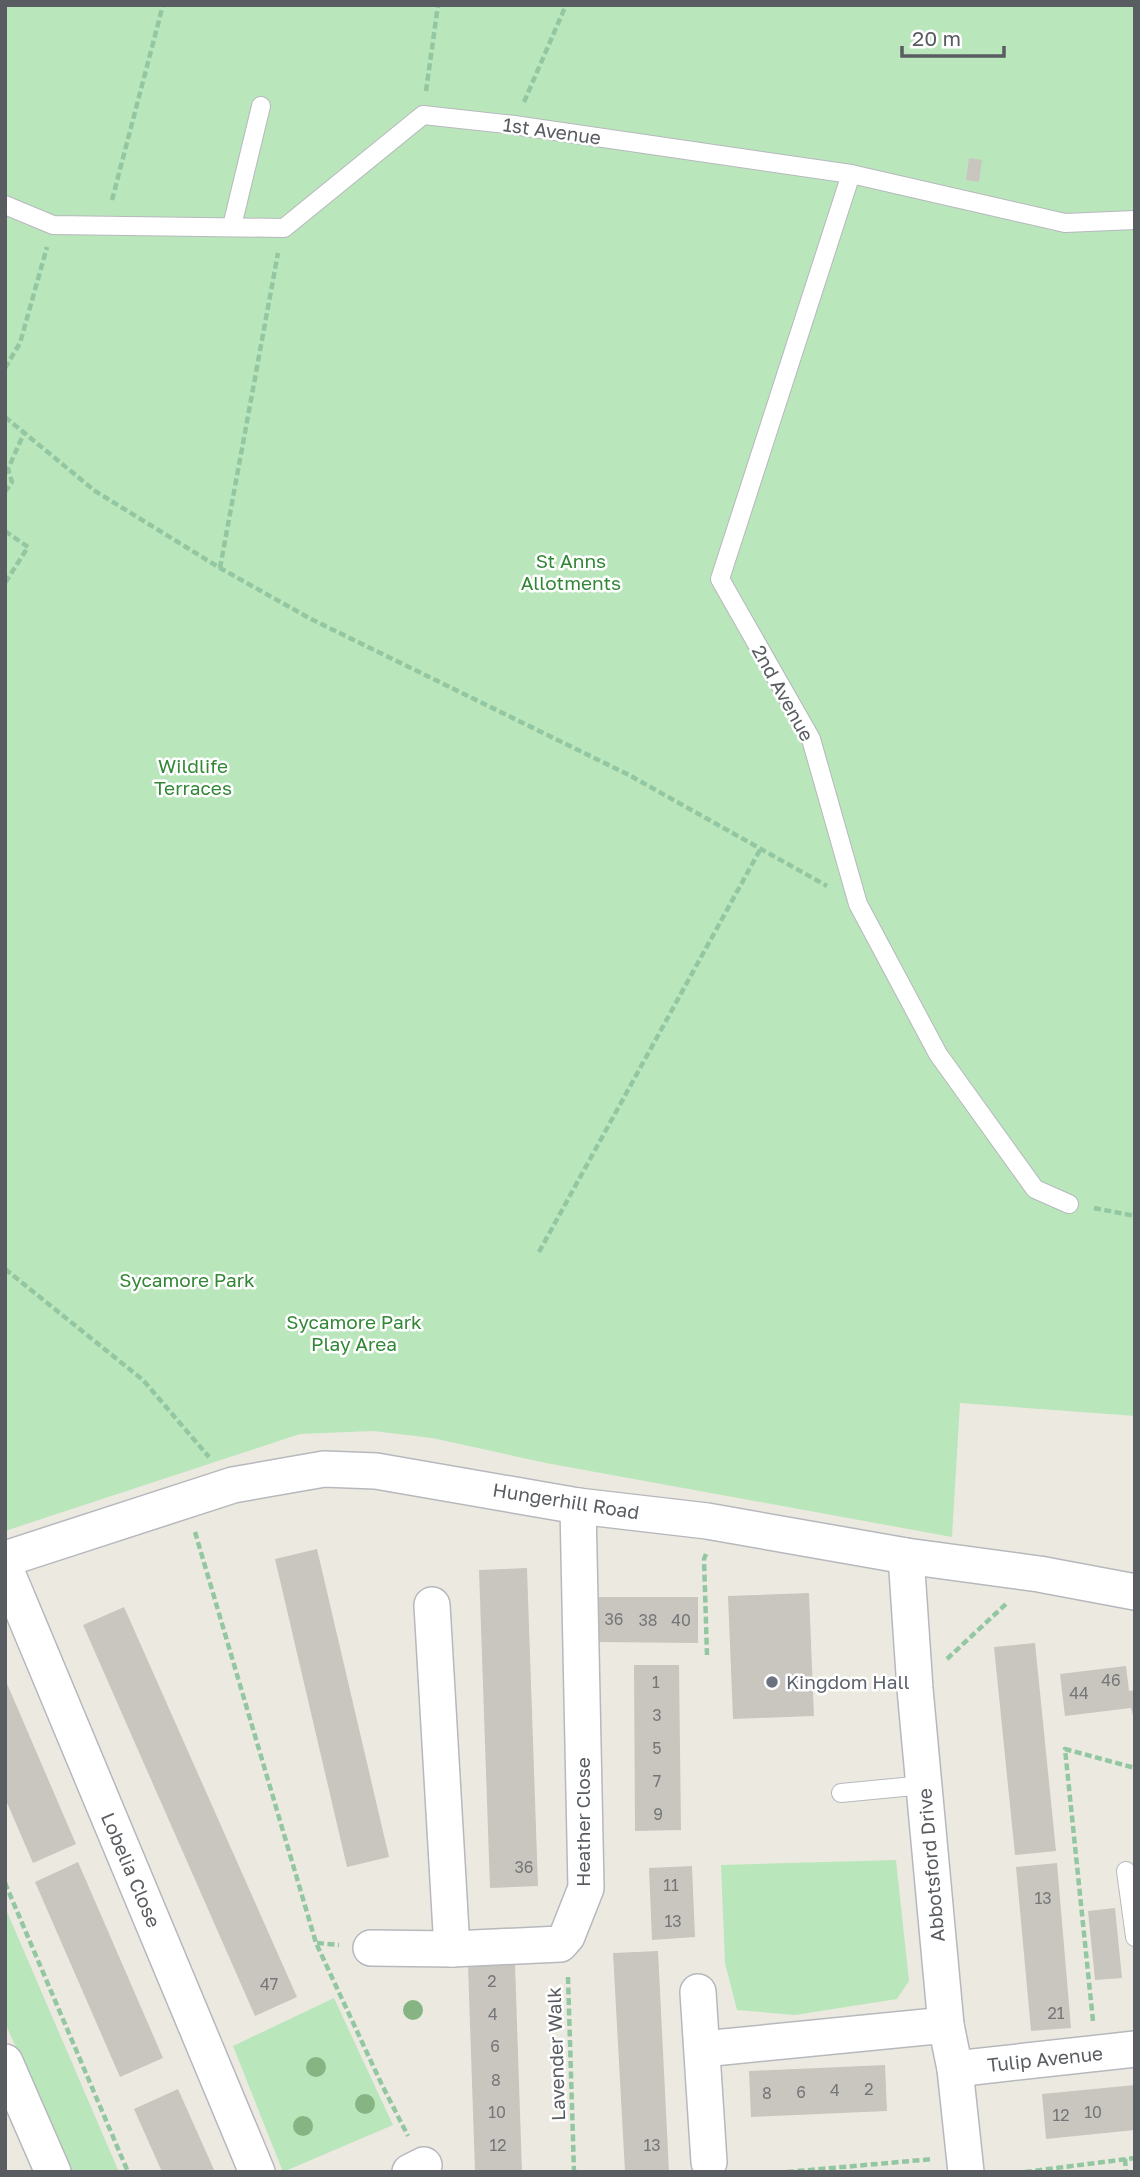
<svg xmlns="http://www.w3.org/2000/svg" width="1140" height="2177" viewBox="0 0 1140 2177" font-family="'Golos Text',sans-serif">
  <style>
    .green { fill: #bae6bb }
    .building { fill: #c9c6bf }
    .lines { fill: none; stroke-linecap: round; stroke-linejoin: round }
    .lane-casing { stroke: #b6b8bd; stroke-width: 20 }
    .street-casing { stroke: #b6b8bd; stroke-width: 38 }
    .path { stroke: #93c7a2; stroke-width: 4.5; stroke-dasharray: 7 3.5; stroke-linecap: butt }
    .lane { stroke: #fff; stroke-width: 18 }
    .street { stroke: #fff; stroke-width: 35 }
    .tree { fill: #86b482 }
    .worship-dot { fill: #6b7280; stroke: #fff; stroke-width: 2.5 }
    .labels { text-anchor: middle; stroke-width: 5; stroke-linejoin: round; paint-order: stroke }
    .number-label { font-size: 16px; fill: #757678 }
    .street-label { font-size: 19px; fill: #595c61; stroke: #fff }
    .park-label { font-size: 19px; fill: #328736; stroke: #fff }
    .worship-label { font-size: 19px; fill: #5b616d; stroke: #fff; text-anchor: start }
  </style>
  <rect width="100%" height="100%" fill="#eceae0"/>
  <g class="green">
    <path d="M5,5H1135V1416L960,1403L952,1537L546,1463L432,1438L373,1431L300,1434L5,1531Z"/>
    <path d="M896,1860L909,1981L897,1999L795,2015L737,2010L725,1963L721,1865Z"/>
    <path d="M5,1907L119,2172H72L5,2023Z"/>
    <path d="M334,1998L393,2125L283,2172L233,2046Z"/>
  </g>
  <g class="building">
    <path d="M969,158L982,160L979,182L966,180Z"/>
    <path d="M317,1549L389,1857L347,1867L275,1559Z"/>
    <path d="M527,1568L538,1886L490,1888L479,1570Z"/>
    <path d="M809,1593L814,1716L733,1719L728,1596Z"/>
    <path d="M597,1597H698V1643L597,1642Z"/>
    <path d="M124,1607L297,1997L255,2016L83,1625Z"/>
    <path d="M1035,1643L1056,1851L1015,1855L994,1647Z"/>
    <path d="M634,1665H679L681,1830L635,1831Z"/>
    <path d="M1126,1666L1129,1691L1135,1690V1723L1131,1708L1065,1716L1060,1674Z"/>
    <path d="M5,1679L76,1844L33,1863L5,1798Z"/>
    <path d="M78,1862L163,2058L120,2077L35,1882Z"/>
    <path d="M1057,1863L1071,2028L1031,2031L1016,1867Z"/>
    <path d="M692,1866L695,1937L652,1940L649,1868Z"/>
    <path d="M1115,1908L1122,1978L1095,1980L1088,1911Z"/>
    <path d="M658,1951L669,2172H625L613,1953Z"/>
    <path d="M515,1964L522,2172H475L468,1965Z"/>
    <path d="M885,2065L887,2111L751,2117L749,2071Z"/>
    <path d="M1135,2085V2130L1046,2139L1042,2094Z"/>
    <path d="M178,2089L215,2172H162L134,2109Z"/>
  </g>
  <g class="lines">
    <defs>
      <g id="lane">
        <path d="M851,174L720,579L811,739L858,904L938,1054L1035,1189L1069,1204"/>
        <path d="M5,205L53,225L284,228L423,115L514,125L851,174L1065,223L1135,220"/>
        <path d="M232,226L261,106"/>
        <path d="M841,1793L924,1785"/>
        <path d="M1126,1871L1135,1937"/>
      </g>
      <g id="street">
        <path d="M906,1556L915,1689L946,2025L955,2069L966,2172"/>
        <path d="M5,1559L233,1485L324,1469L376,1471L578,1506L707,1521L906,1556L1039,1574L1135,1592"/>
        <path d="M5,1568L257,2172"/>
        <path d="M432,1605L452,1949"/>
        <path d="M371,1948L452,1949L560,1944L567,1936L586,1888L578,1506"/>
        <path d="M698,1992L709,2162"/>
        <path d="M703,2049L946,2025"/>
        <path d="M5,2062L53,2172"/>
        <path d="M955,2069L1135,2049"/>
        <path d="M410,2172L424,2165"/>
      </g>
    </defs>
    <use href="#lane" class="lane-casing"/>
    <use href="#street" class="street-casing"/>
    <g class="path">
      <path d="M426,91L438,5"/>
      <path d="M524,102L566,5"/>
      <path d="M112,200L163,5"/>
      <path d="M5,368L20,343L47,247"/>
      <path d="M5,417L95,491L220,568L311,619L629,775L827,886"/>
      <path d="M5,492L12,482L8,469L24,433"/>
      <path d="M5,531L28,547L5,583"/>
      <path d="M220,568L278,253"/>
      <path d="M1094,1208L1135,1216"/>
      <path d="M539,1252L761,848"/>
      <path d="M5,1269L143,1380L209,1457"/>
      <path d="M195,1532L316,1943L382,2085L408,2136"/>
      <path d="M706,1554L704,1559L707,1655"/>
      <path d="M947,1659L1007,1603"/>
      <path d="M5,1883L128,2172"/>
      <path d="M317,1943L339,1945"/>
      <path d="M568,1977L574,2172"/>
      <path d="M1093,2021L1065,1749L1135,1768"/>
      <path d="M1125,2159L1126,2172"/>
      <path d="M787,2172L933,2159"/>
      <path d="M1025,2172L1135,2158"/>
    </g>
    <use href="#lane" class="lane"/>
    <use href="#street" class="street"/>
  </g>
  <g class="tree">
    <circle cx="413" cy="2010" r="10"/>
    <circle cx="316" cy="2067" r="10"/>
    <circle cx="365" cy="2104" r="10"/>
    <circle cx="303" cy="2126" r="10"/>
  </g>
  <circle class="worship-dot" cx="772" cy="1682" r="7"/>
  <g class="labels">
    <g class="number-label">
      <text x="614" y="1625">36</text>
      <text x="648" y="1626">38</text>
      <text x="681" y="1626">40</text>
      <text x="1111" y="1686">46</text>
      <text x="656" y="1688">1</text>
      <text x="1079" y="1699">44</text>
      <text x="657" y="1721">3</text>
      <text x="657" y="1754">5</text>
      <text x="657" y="1787">7</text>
      <text x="658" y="1820">9</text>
      <text x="524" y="1873">36</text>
      <text x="671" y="1891">11</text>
      <text x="1043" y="1904">13</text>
      <text x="673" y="1927">13</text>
      <text x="492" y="1987">2</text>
      <text x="269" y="1990">47</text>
      <text x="1056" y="2019">21</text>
      <text x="493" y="2020">4</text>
      <text x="495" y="2052">6</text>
      <text x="496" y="2086">8</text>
      <text x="869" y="2095">2</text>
      <text x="835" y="2096">4</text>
      <text x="801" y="2098">6</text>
      <text x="767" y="2099">8</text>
      <text x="497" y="2118">10</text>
      <text x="1093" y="2118">10</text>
      <text x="1061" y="2121">12</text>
      <text x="498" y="2151">12</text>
      <text x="652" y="2151">13</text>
    </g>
    <g class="street-label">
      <text transform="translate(552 131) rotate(8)" y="7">1st Avenue</text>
      <text transform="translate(783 693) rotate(61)" y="7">2nd Avenue</text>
      <text transform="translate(566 1501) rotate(9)" y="7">Hungerhill Road</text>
      <text transform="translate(583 1822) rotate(-90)" y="7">Heather Close</text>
      <text transform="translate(931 1865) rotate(-95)" y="7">Abbotsford Drive</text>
      <text transform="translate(131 1870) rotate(67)" y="7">Lobelia Close</text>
      <text transform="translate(556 2054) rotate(-92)" y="7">Lavender Walk</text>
      <text transform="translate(1045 2059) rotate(-6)" y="7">Tulip Avenue</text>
    </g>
    <g class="park-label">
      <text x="571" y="568">St Anns<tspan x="571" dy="22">Allotments</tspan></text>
      <text x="193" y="773">Wildlife<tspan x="193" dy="22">Terraces</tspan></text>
      <text x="187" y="1287">Sycamore Park</text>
      <text x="354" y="1329">Sycamore Park<tspan x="354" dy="22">Play Area</tspan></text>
    </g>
    <g class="worship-label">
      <text x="786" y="1689">Kingdom Hall</text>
    </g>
  </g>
  <rect width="1140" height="2177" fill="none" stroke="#595c61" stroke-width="14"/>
  <path d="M902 46v10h102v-10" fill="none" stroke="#595c61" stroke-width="3.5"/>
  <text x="912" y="46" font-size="21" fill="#595c61" stroke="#ffffff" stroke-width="5" paint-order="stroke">20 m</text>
</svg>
